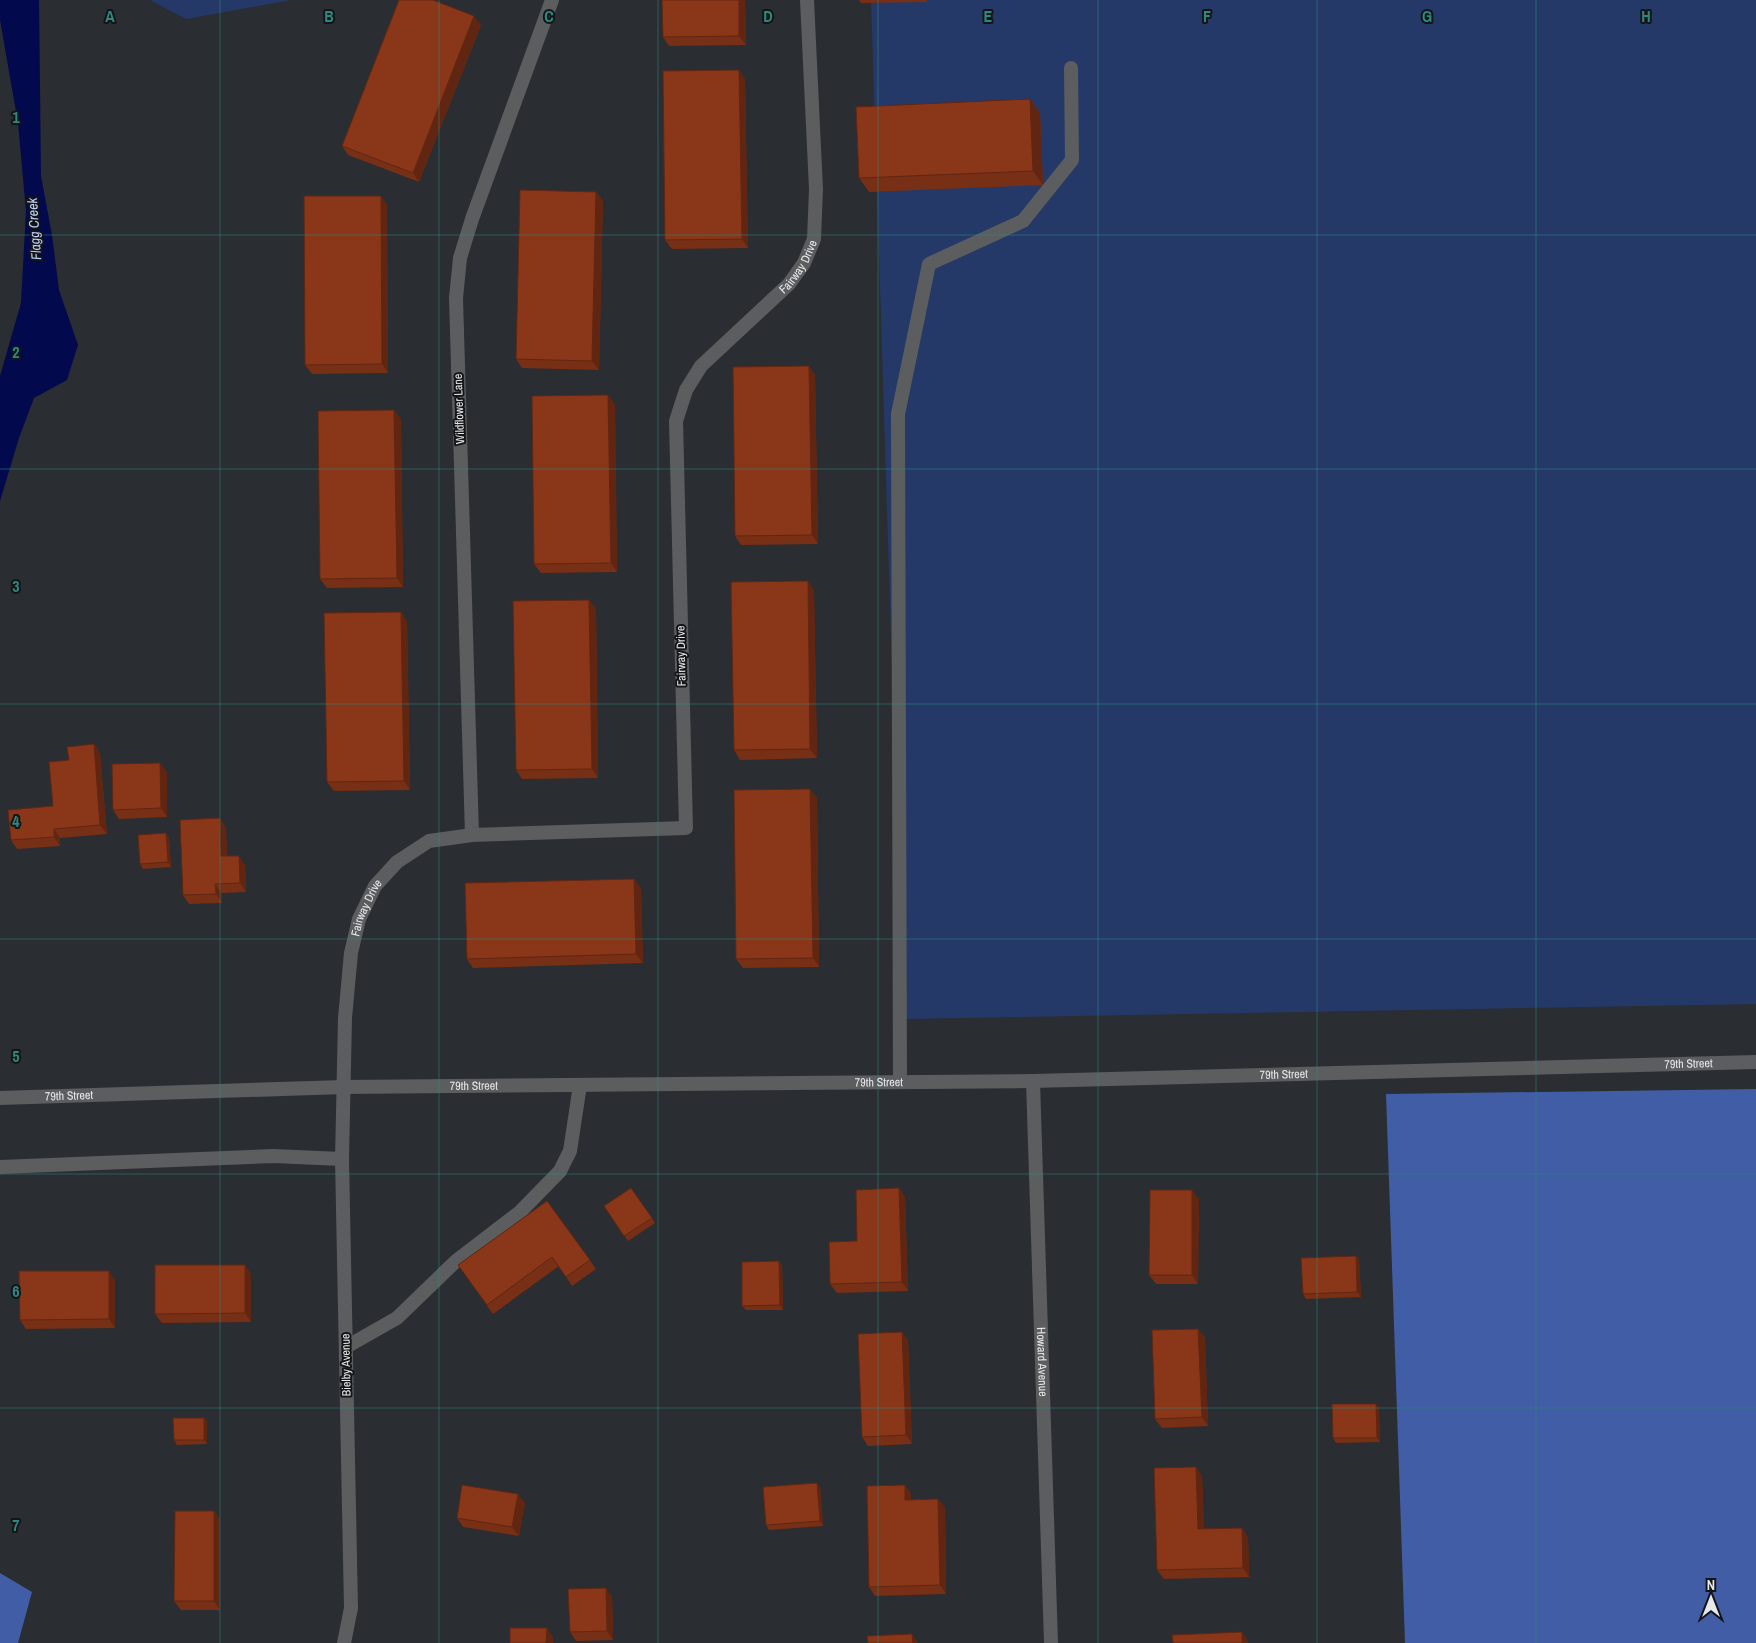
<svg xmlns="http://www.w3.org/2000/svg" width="1756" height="1643" viewBox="0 0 1756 1643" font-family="'Archivo Narrow',sans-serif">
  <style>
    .green { fill: #253969 }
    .forest { fill: #405da6 }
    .water { fill: #02094d }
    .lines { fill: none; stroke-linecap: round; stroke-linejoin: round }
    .service { stroke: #5b5d5f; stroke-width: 14 }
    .minor { stroke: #5b5d5f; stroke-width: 14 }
    .tertiary { stroke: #5b5d5f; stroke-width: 14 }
    .wall { fill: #772f16 }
    .shaded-wall { fill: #612612 }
    .building { fill: #8a3719; stroke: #612612 }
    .grid { fill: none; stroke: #2f8781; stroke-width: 1; stroke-opacity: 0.55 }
    .labels { text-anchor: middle; stroke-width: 4; stroke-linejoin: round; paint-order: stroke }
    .street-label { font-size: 12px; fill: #e7e8ec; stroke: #141517 }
    .water-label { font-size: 14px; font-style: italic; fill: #bfd2fa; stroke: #141517 }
    .grid-label { font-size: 16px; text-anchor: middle; font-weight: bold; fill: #2f8781; stroke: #141517; stroke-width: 4; stroke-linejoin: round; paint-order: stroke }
  </style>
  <rect width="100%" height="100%" fill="#2a2d32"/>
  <g class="green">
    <path d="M150,0H291L186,19Z"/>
    <path d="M871,0H1756V1004L903,1019Z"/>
  </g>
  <g class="forest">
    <path d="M1756,1089V1643H1405L1386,1094Z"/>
    <path d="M0,1573L32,1592L18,1643H0Z"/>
  </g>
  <path class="water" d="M0,0H39L41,176L52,235L59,290L78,345L67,380L34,398L19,438L0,501V376L21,303L26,211L18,123L0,20Z"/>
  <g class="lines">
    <g class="service">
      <path d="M900,1082L898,414L929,264L1023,221L1072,160L1071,68"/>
      <path d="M0,1167L273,1156L342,1159"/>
      <path d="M346,1347L397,1318L456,1261L520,1212L560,1171L570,1151L580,1085"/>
    </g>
    <g class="minor">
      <path d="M472,835L456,298L460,258L472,219L552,0"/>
      <path id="s1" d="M1033,1081L1051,1643"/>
      <path id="s2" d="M344,1643L351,1608L342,1159L345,1018L351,953L359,919L375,886L397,862L429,841L472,835L686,828L676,421L686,390L701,366L789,284L804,263L814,239L816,189L807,0"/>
    </g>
    <path class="tertiary" id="s3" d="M0,1098L344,1087L1033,1081L1756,1062"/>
  </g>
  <g class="wall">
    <path d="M745,0L746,45L669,46L663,37Z"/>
    <path d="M859,0H927V2L861,3Z"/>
    <path d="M481,25L419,182L348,155L342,146Z"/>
    <path d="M745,79L748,248L672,249L665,240Z"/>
    <path d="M1030,99L1040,113L1043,185L869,192L859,178Z"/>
    <path d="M596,192L603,201L599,370L522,368L516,359Z"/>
    <path d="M387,205L388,373L312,374L305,365Z"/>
    <path d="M815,375L818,544L741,545L735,536Z"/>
    <path d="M615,404L617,572L541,573L534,564Z"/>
    <path d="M401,419L403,587L327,588L320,579Z"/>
    <path d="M814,590L817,758L740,760L734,750Z"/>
    <path d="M589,600L596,609L598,778L522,779L516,770Z"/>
    <path d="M407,621L410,790L334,791L327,782Z"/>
    <path d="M94,744L100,753L107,834L60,838V846L17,849L11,840L53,806L69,760Z"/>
    <path d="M167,772V817L119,819L113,810Z"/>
    <path d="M817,798L819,967L743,968L736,959Z"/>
    <path d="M226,827L227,856L245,865L246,892L222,893V903L189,904L183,895Z"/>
    <path d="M169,838L171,867L143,869L140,864Z"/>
    <path d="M641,888L643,963L473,968L467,959Z"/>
    <path d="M631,1188L655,1223L628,1241L604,1206Z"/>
    <path d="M899,1188L905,1197L908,1291L837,1293L830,1284L857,1241Z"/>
    <path d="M1199,1199L1198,1284H1156L1149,1275Z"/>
    <path d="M547,1201L596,1269L572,1286L559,1266L493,1314L458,1265Z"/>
    <path d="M1356,1256L1359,1260L1361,1297L1306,1299L1303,1294Z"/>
    <path d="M779,1261L782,1266L783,1310H746L742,1306Z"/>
    <path d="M251,1274V1322L162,1323L155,1314Z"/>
    <path d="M115,1280V1328L26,1329L20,1320Z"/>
    <path d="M1198,1329L1205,1338L1208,1426L1162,1428L1155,1419Z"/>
    <path d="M902,1332L908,1341L912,1444L868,1446L862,1437Z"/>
    <path d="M1379,1408L1380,1442L1336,1443L1333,1438Z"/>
    <path d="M204,1418L207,1422V1444L177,1445L174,1440Z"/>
    <path d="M1202,1476L1204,1529L1248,1537L1249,1577L1164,1579L1157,1570Z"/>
    <path d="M817,1483L820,1488L823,1526L769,1530L766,1525Z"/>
    <path d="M905,1485L911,1494V1500L938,1499L945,1508L946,1594L875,1596L869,1587Z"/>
    <path d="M518,1494L525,1503L519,1536L463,1527L457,1518Z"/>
    <path d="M214,1511L220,1520V1610H181L174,1601Z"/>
    <path d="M606,1588L612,1597L613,1640L576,1641L570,1632Z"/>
  </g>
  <g class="shaded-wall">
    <path d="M739,0H745L746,45L739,36Z"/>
    <path d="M474,16L481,25L419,182L413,173Z"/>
    <path d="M739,70L745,79L748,248L742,239Z"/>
    <path d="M1030,99L1040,113L1043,185L1033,171Z"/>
    <path d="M596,192L603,201L599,370L592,361Z"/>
    <path d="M381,196L387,205L388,373L382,364Z"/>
    <path d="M809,366L815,375L818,544L812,535Z"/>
    <path d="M608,395L615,404L617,572L611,563Z"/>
    <path d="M394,410L401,419L403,587L397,578Z"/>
    <path d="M808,581L814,590L817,758L810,749Z"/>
    <path d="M589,600L596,609L598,778L592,769Z"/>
    <path d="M401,612L407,621L410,790L404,781Z"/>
    <path d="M94,744L100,753L107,834L100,825Z"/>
    <path d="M160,763L167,772V817L161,808Z"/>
    <path d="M810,789L817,798L819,967L813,958Z"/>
    <path d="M220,818L226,827L227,865L221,856Z"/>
    <path d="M54,829L60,838V846L54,837Z"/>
    <path d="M166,833L169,838L171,867L168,862Z"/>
    <path d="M239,856L245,865L246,892L240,883Z"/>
    <path d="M634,879L641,888L643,963L636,954Z"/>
    <path d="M215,884L222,893V903L216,894Z"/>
    <path d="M899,1188L905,1197L908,1291L902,1282Z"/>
    <path d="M1192,1190L1199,1199L1198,1284L1192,1275Z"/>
    <path d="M1356,1256L1359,1260L1361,1297L1357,1292Z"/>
    <path d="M779,1261L782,1266L783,1310L780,1305Z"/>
    <path d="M245,1265L251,1274V1322L245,1313Z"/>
    <path d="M109,1271L115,1280V1328L109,1319Z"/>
    <path d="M1198,1329L1205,1338L1208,1426L1202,1417Z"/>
    <path d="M902,1332L908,1341L912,1444L906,1435Z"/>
    <path d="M1376,1404L1379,1408L1380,1442L1377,1438Z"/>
    <path d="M204,1418L207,1422V1444L204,1440Z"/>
    <path d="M1196,1467L1202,1476L1205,1538L1198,1529Z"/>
    <path d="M817,1483L820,1488L823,1526L820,1521Z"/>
    <path d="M905,1485L911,1494L912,1509L905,1500Z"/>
    <path d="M518,1494L525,1503L519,1536L512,1527Z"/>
    <path d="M938,1499L945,1508L946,1594L940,1585Z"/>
    <path d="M214,1511L220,1520V1610L214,1601Z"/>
    <path d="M1242,1528L1248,1537L1249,1577L1243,1568Z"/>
    <path d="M606,1588L612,1597L613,1640L607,1631Z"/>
    <path d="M547,1628L553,1637V1643H546Z"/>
    <path d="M1242,1632L1248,1641V1643H1242Z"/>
    <path d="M912,1634L918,1643H913Z"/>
  </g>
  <g class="building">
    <path d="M399,0H433L474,16L413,173L342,146Z"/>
    <path d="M662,0H739V36L663,37Z"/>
    <path d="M739,70L742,239L665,240L663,71Z"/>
    <path d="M1030,99L1033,171L859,178L856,107Z"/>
    <path d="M520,190L596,192L592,361L516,359Z"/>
    <path d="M304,196H381L382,364L305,365Z"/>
    <path d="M809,366L812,535L735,536L733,367Z"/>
    <path d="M608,395L611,563L534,564L532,396Z"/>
    <path d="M394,410L397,578L320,579L318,411Z"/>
    <path d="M808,581L810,749L734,750L731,582Z"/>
    <path d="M589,600L592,769L516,770L513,601Z"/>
    <path d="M401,612L404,781L327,782L324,613Z"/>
    <path d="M94,744L100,825L54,829V837L11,840L8,810L53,806L49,762L69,760L67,747Z"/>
    <path d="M160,763L161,808L113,810L112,764Z"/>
    <path d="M810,789L813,958L736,959L734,790Z"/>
    <path d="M220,818L221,856H239L240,883L215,884L216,894L183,895L180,820Z"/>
    <path d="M166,833L168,862L140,864L138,835Z"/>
    <path d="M634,879L636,954L467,959L465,883Z"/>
    <path d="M631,1188L652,1218L624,1236L604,1206Z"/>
    <path d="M899,1188L902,1282L830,1284L829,1242L857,1241L856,1190Z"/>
    <path d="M1150,1190H1192V1275H1149Z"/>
    <path d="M547,1201L590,1260L566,1277L552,1257L487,1305L458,1265Z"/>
    <path d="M1356,1256L1357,1292L1303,1294L1301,1258Z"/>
    <path d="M779,1261L780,1305L742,1306V1262Z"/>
    <path d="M155,1265H245V1313L155,1314Z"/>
    <path d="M19,1271H109V1319L20,1320Z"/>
    <path d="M1198,1329L1202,1417L1155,1419L1152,1330Z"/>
    <path d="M902,1332L906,1435L862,1437L858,1334Z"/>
    <path d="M1332,1404H1376L1377,1438H1333Z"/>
    <path d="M173,1418H204V1440H174Z"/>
    <path d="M1196,1467L1198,1529L1242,1528L1243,1568L1157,1570L1154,1468Z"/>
    <path d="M817,1483L820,1521L766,1525L763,1487Z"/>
    <path d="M462,1485L518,1494L512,1527L457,1518Z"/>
    <path d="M905,1485V1500L938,1499L940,1585L869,1587L867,1486Z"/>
    <path d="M175,1511H214V1601H174Z"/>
    <path d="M606,1588L607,1631L570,1632L568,1589Z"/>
    <path d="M510,1628H547L546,1643H510Z"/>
    <path d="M1242,1632V1643H1173L1172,1635Z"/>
    <path d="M912,1634L913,1643H868L867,1636Z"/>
  </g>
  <path class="grid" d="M220,0V1643M439,0V1643M658,0V1643M878,0V1643M1098,0V1643M1317,0V1643M1536,0V1643M0,235H1756M0,469H1756M0,704H1756M0,939H1756M0,1174H1756M0,1408H1756"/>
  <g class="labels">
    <g class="street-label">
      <text dy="4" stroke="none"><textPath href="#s2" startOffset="1699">Fairway Drive</textPath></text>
      <text transform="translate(459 409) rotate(-92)" y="4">Wildflower Lane</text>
      <text transform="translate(681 656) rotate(-91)" y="4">Fairway Drive</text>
      <text dy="4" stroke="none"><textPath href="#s2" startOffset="739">Fairway Drive</textPath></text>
      <text dy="4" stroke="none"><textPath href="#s3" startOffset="1689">79th Street</textPath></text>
      <text dy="4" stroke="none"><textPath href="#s3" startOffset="1284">79th Street</textPath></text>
      <text dy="4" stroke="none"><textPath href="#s3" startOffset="879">79th Street</textPath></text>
      <text dy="4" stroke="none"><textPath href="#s3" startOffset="474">79th Street</textPath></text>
      <text dy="4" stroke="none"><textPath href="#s3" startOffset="69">79th Street</textPath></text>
      <text dy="4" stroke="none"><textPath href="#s1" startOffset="281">Howard Avenue</textPath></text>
      <text transform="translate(346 1365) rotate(-91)" y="4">Bielby Avenue</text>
    </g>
    <g class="water-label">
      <text transform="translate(34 229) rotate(-94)" y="5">Flagg Creek</text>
    </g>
  </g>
  <g class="grid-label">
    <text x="110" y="22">A</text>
    <text x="329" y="22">B</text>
    <text x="549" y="22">C</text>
    <text x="768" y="22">D</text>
    <text x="988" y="22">E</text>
    <text x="1207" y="22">F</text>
    <text x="1427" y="22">G</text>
    <text x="1646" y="22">H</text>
    <text x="16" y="123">1</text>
    <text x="16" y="358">2</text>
    <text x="16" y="592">3</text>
    <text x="16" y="827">4</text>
    <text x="16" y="1062">5</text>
    <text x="16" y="1297">6</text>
    <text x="16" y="1531">7</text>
  </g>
  <g transform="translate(1711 1598)" stroke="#141517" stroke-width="4" paint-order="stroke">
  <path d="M0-4L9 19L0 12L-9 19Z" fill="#e7e8ec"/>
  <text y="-8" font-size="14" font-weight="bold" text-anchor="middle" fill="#e7e8ec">N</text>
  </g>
</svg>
